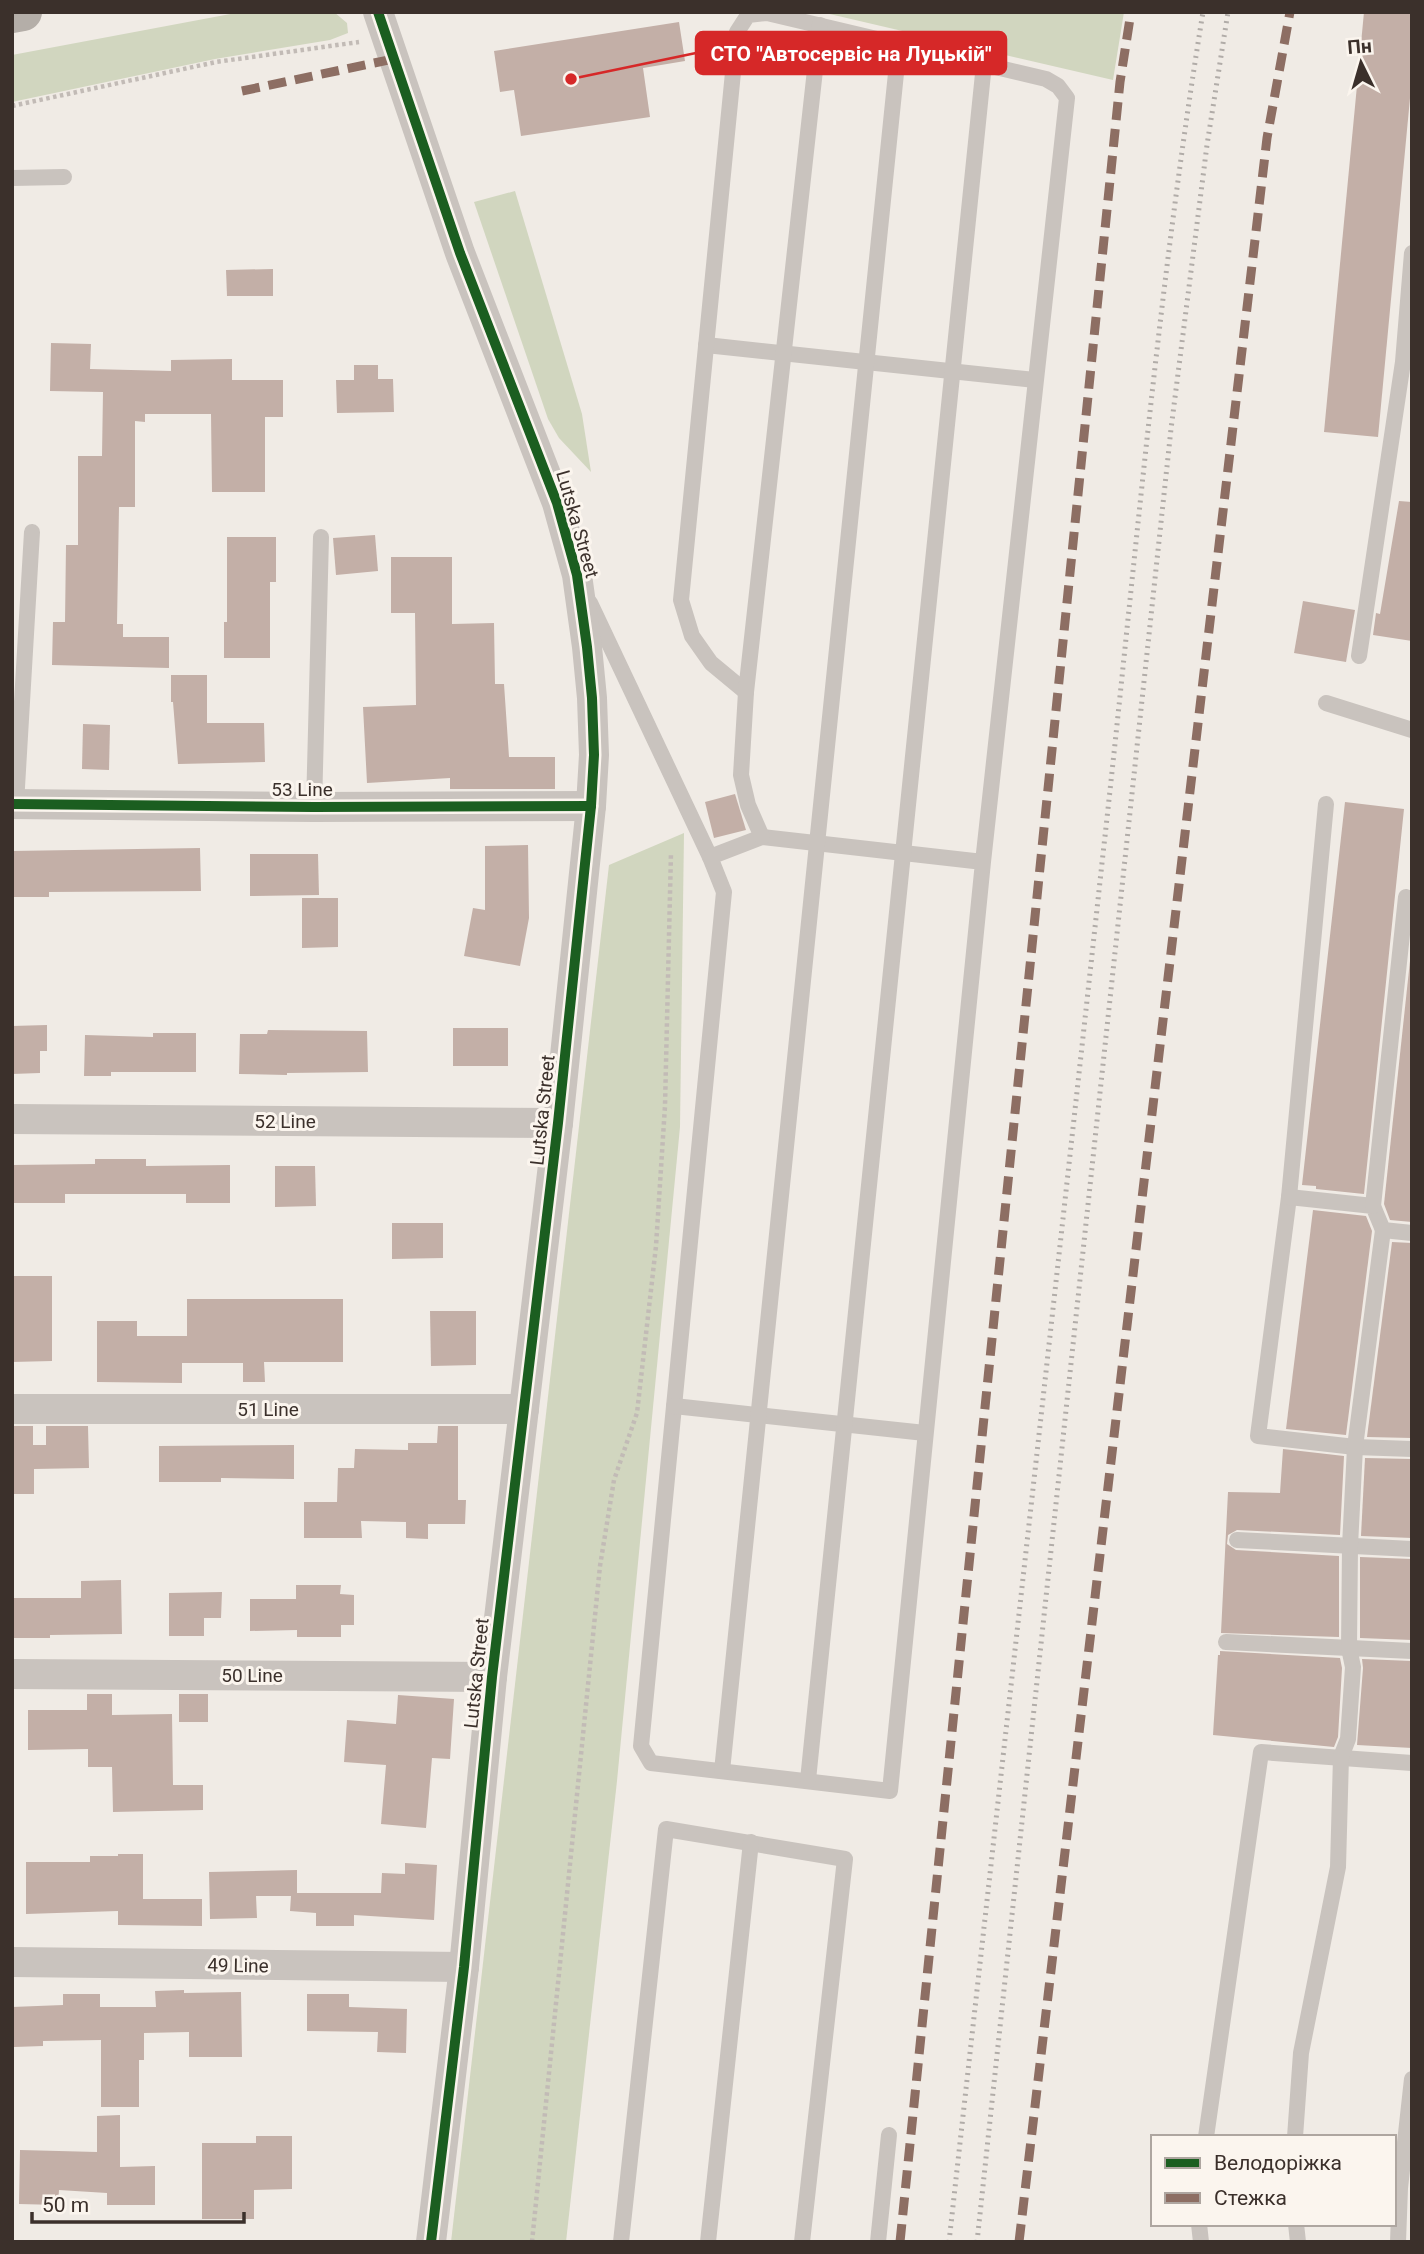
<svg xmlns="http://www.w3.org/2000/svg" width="1424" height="2254" viewBox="0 0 1424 2254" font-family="Roboto,sans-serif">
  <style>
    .green { fill: #d1d6bf }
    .building { fill: #c3afa7 }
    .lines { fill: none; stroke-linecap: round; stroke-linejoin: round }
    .path { stroke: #c2bbb6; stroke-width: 4.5; stroke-dasharray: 3.5 3.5; stroke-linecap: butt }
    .service { stroke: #c9c3be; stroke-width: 16 }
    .minor { stroke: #c9c3be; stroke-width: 30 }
    .trunk { stroke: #b4aea8; stroke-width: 38 }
    .rail { stroke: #b1aca8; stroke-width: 5; stroke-dasharray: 2 5; stroke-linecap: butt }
    .quiet { stroke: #8d6e63; stroke-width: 9; stroke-dasharray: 18 9; stroke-linecap: butt }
    .cycleway-casing { stroke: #fbf5ee; stroke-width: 15 }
    .cycleway { stroke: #1b5e20; stroke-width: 10 }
    .labels { text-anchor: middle; stroke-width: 6; stroke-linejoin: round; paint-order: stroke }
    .street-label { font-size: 19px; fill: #3b302b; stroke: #fbf5ee }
    .leader { fill: none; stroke: #d62828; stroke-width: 2.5 }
    .callout-dot { fill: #d62828; stroke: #fbf5ee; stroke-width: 2.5 }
    .callout { fill: #d62828; stroke: #d62828; stroke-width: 2.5 }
    .callout-label { font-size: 21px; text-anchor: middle; font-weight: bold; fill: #fff }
  </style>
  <rect width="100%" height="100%" fill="#f0ebe5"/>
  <g class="green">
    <path d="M241,12H334L347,23L348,33L330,40L215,59L12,102V55Z"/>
    <path d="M821,12H1124L1113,80Z"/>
    <path d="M515,191L582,414L591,472L559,438L548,419L474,202Z"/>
    <path d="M684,833L680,1127L617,1781L566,2242H451L609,865Z"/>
  </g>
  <g class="building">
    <path d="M1364,12H1412V77L1378,437L1324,432Z"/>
    <path d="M679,22L685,61L643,68L650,117L521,136L514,90L500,92L494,51Z"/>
    <path d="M273,269V296H227L226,270Z"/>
    <path d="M51,343L91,344L90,369L171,371V360L232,359V380H283V417H265V492H212L211,414H145V422L135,421V507H119L117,624H123V637H169V668L52,665L53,622H65L66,545H78V456H102L103,392L50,391Z"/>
    <path d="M354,365H378V379H393L394,412L337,413L336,380H354Z"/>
    <path d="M1399,501L1412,502V641L1373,635L1376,613L1380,614Z"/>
    <path d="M375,535L378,571L336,575L333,538Z"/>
    <path d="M227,537H276V582H270V658H224V622H227Z"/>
    <path d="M391,557H452V624L494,623L495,684H504L509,757H555V789H450V778L367,783L363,707L416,705L415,613H391Z"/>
    <path d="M1303,601L1355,610L1346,662L1294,653Z"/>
    <path d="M171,675H207V723H264L265,762L178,764L173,702H171Z"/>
    <path d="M83,724L110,725L109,770L82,769Z"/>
    <path d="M735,794L746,830L714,838L705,802Z"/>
    <path d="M1345,802L1404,809L1364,1194L1316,1189V1186L1302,1185Z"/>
    <path d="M528,845L529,918L520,966L464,956L473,908L485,910V846Z"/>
    <path d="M200,848L201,891L49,892V897H12V851Z"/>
    <path d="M250,854H318L319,895L250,896Z"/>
    <path d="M302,898H338V947L302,948Z"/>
    <path d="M1412,942V1222L1390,1220L1384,1204Z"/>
    <path d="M47,1025V1051H40V1073L12,1074V1026Z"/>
    <rect x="453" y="1028" width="55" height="38"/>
    <path d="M268,1030L367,1031L368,1072L287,1073V1075L239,1074L240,1034H267Z"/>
    <path d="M153,1033H196V1072H111V1076H84L85,1035L153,1037Z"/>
    <path d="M95,1159H146V1166L230,1165V1203H186V1194H65V1203H12V1165L95,1164Z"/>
    <path d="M275,1166H315L316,1206L275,1207Z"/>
    <path d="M1313,1210L1366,1216L1372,1231L1346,1435L1286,1429Z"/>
    <path d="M392,1223H443V1258L392,1259Z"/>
    <path d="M1392,1242L1412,1243V1438L1367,1437Z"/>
    <path d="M12,1276H52V1361L12,1362Z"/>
    <path d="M187,1299H343V1362H264L265,1382H243V1363H182V1383L97,1382V1321H137V1336H187Z"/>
    <path d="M430,1311H476V1365L431,1366Z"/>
    <path d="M12,1426H33V1445H46V1426H88L89,1468L34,1469V1494H12Z"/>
    <path d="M438,1426H458V1500H466L465,1524H428V1539L406,1538V1522L361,1521L362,1538H304V1502H337L338,1468H354L355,1449L408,1450V1443H437Z"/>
    <path d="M294,1445V1479L221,1478V1482H159V1446Z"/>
    <path d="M1283,1449L1344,1456L1340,1535L1237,1530L1228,1535L1227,1544L1236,1550L1339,1556V1637L1221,1633L1228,1492L1280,1493Z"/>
    <path d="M1365,1458L1412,1459V1538L1361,1536Z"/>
    <path d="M1360,1557L1412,1559V1640L1360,1638Z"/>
    <path d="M121,1580L122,1634L50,1635V1638H12V1598H81V1581Z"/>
    <path d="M296,1585H341L340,1594L354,1595V1625H341V1637H297V1630L250,1631V1599H296Z"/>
    <path d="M222,1592L221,1618H204V1636H169V1593Z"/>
    <path d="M1220,1651L1340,1658L1342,1668L1338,1737L1334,1747L1213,1735L1218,1655H1220Z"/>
    <path d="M1362,1659L1412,1661V1748L1357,1745L1363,1668Z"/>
    <path d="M87,1694H112V1715L172,1714L173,1785H203V1810L113,1812L112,1767H88V1749L28,1750V1710H87Z"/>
    <rect x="179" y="1694" width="29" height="28"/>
    <path d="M398,1695L454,1699L450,1759L432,1758L426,1828L381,1824L386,1765L344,1762L347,1720L396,1724Z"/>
    <path d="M118,1854H143V1899H202V1926L118,1925V1911L26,1914V1862H90V1856H118Z"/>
    <path d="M405,1863L437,1865L434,1920L354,1915V1926H316V1913L290,1911L291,1896H256L257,1918L210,1919L209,1872L297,1870V1893H381L382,1873L405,1874Z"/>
    <path d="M184,1990V1993L241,1992L242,2057H189V2032L144,2033V2060H139V2107H101V2040L43,2041V2046L14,2047L12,2007L63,2005V1994H100V2007H156L155,1991Z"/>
    <path d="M307,1994H349V2007L407,2009L406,2053L377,2052L378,2032L307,2031Z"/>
    <path d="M120,2115V2167L155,2166V2205H107V2193L59,2190L58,2205L19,2204L20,2150L97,2152V2116Z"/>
    <path d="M256,2136H292V2189L254,2190V2219H202V2143H256Z"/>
  </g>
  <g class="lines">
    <g class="path">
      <path d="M12,106L216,62L359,42"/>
      <path d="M532,2242L600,1566L614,1480L637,1413L656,1246L665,1106L671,852"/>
    </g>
    <g class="service">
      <path d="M12,178L64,177"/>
      <path d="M706,345L1035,380"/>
      <path d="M590,603L710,857"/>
      <path d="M1359,656L1403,362L1412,253"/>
      <path d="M746,692L711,663L692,636L681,600L737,32L748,15L767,13L1046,79L1058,86L1067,98L983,862L890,1791L651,1763L641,1746L724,892L710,857L762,837L983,862"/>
      <path d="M1326,703L1412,730"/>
      <path d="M16,804L32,532"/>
      <path d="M1326,804L1289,1197L1258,1436L1355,1447L1412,1449"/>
      <path d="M314,807L321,537"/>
      <path d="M762,837L748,805L741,775L746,692L820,25"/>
      <path d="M1289,1197L1373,1206L1383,1230L1412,1233"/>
      <path d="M1373,1206L1406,897"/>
      <path d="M674,1406L925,1433"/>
      <path d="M1237,1540L1412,1549"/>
      <path d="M1226,1642L1412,1651"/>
      <path d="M722,1771L899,44"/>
      <path d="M808,1780L984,64"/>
      <path d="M1206,2137L1261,1752L1412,1763"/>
      <path d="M1295,2137L1301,2053L1338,1867L1341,1757L1348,1739L1353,1667L1349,1648L1350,1546L1355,1447L1383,1230"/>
      <path d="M1199,2224L1201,2242"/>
      <path d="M1296,2224L1298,2242"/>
      <path d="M621,2242L666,1829L845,1859L802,2242"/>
      <path d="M708,2242L751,1842"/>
      <path d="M878,2242L889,2135"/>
      <path d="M1398,2242L1400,2188L1412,2079"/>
    </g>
    <g class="minor">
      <path d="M378,12L460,253L557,503L577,575L587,647L592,698L594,755L591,806L558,1123L492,1677L464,1967L431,2242"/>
      <path d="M12,804L314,807L591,806"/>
      <path d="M12,1119L558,1123"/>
      <path d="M12,1409H524"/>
      <path d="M12,1674L492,1677"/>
      <path d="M12,1962L464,1967"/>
    </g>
    <path class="trunk" d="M12,14L23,12"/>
    <g class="rail">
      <path d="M949,2242C1000,1782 1052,1323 1102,863C1134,579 1157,294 1203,12"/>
      <path d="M977,2242L1171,429L1207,145L1228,12"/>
    </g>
    <g class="quiet">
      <path d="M242,91L393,59"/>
      <path d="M900,2242L1120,82L1131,12"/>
      <path d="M1019,2242L1267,138L1290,12"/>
    </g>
    <defs>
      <g id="cycleway">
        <path d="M378,12L460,253L557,503L577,575L587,647L592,698L594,755L591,806L558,1123L492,1677L464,1967L431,2242"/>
        <path d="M12,804L314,807L591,806"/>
      </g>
    </defs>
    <use href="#cycleway" class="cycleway-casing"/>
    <use href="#cycleway" class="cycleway"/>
  </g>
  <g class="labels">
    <g class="street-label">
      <text transform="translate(578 524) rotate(74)" y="7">Lutska Street</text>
      <text x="302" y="796">53 Line</text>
      <text transform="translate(542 1110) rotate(-84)" y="7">Lutska Street</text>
      <text x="285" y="1128">52 Line</text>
      <text x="268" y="1416">51 Line</text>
      <text transform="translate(476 1673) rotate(-84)" y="7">Lutska Street</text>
      <text x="252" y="1682">50 Line</text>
      <text transform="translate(238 1965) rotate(1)" y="7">49 Line</text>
    </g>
  </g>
  <path class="leader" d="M571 79L696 53"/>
  <circle class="callout-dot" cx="571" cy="79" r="7"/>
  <rect class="callout" x="696" y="32" width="310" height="42" rx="7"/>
  <g class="callout-label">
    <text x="851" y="61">СТО "Автосервіс на Луцькій"</text>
  </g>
  <rect width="1424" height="2254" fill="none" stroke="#3b302b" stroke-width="28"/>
  <rect x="1151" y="2135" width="245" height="91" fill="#fbf5ee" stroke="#aea6a0" stroke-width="2"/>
  <rect x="1165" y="2158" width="35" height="10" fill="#1b5e20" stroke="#aea6a0" stroke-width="2"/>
  <text x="1214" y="2170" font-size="21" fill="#3b302b">Велодоріжка</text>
  <rect x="1165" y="2193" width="35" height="10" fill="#8d6e63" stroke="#aea6a0" stroke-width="2"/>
  <text x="1214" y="2205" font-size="21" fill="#3b302b">Стежка</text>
  <g transform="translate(1361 63) rotate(355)" stroke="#fbf5ee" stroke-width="5" paint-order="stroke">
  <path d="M0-5L12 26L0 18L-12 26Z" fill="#3b302b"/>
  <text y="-10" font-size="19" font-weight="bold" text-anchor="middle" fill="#3b302b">Пн</text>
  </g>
  <path d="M32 2212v10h212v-10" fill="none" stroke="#3b302b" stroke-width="3.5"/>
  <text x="42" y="2212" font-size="21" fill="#3b302b" stroke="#fbf5ee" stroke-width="5" paint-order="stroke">50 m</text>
</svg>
